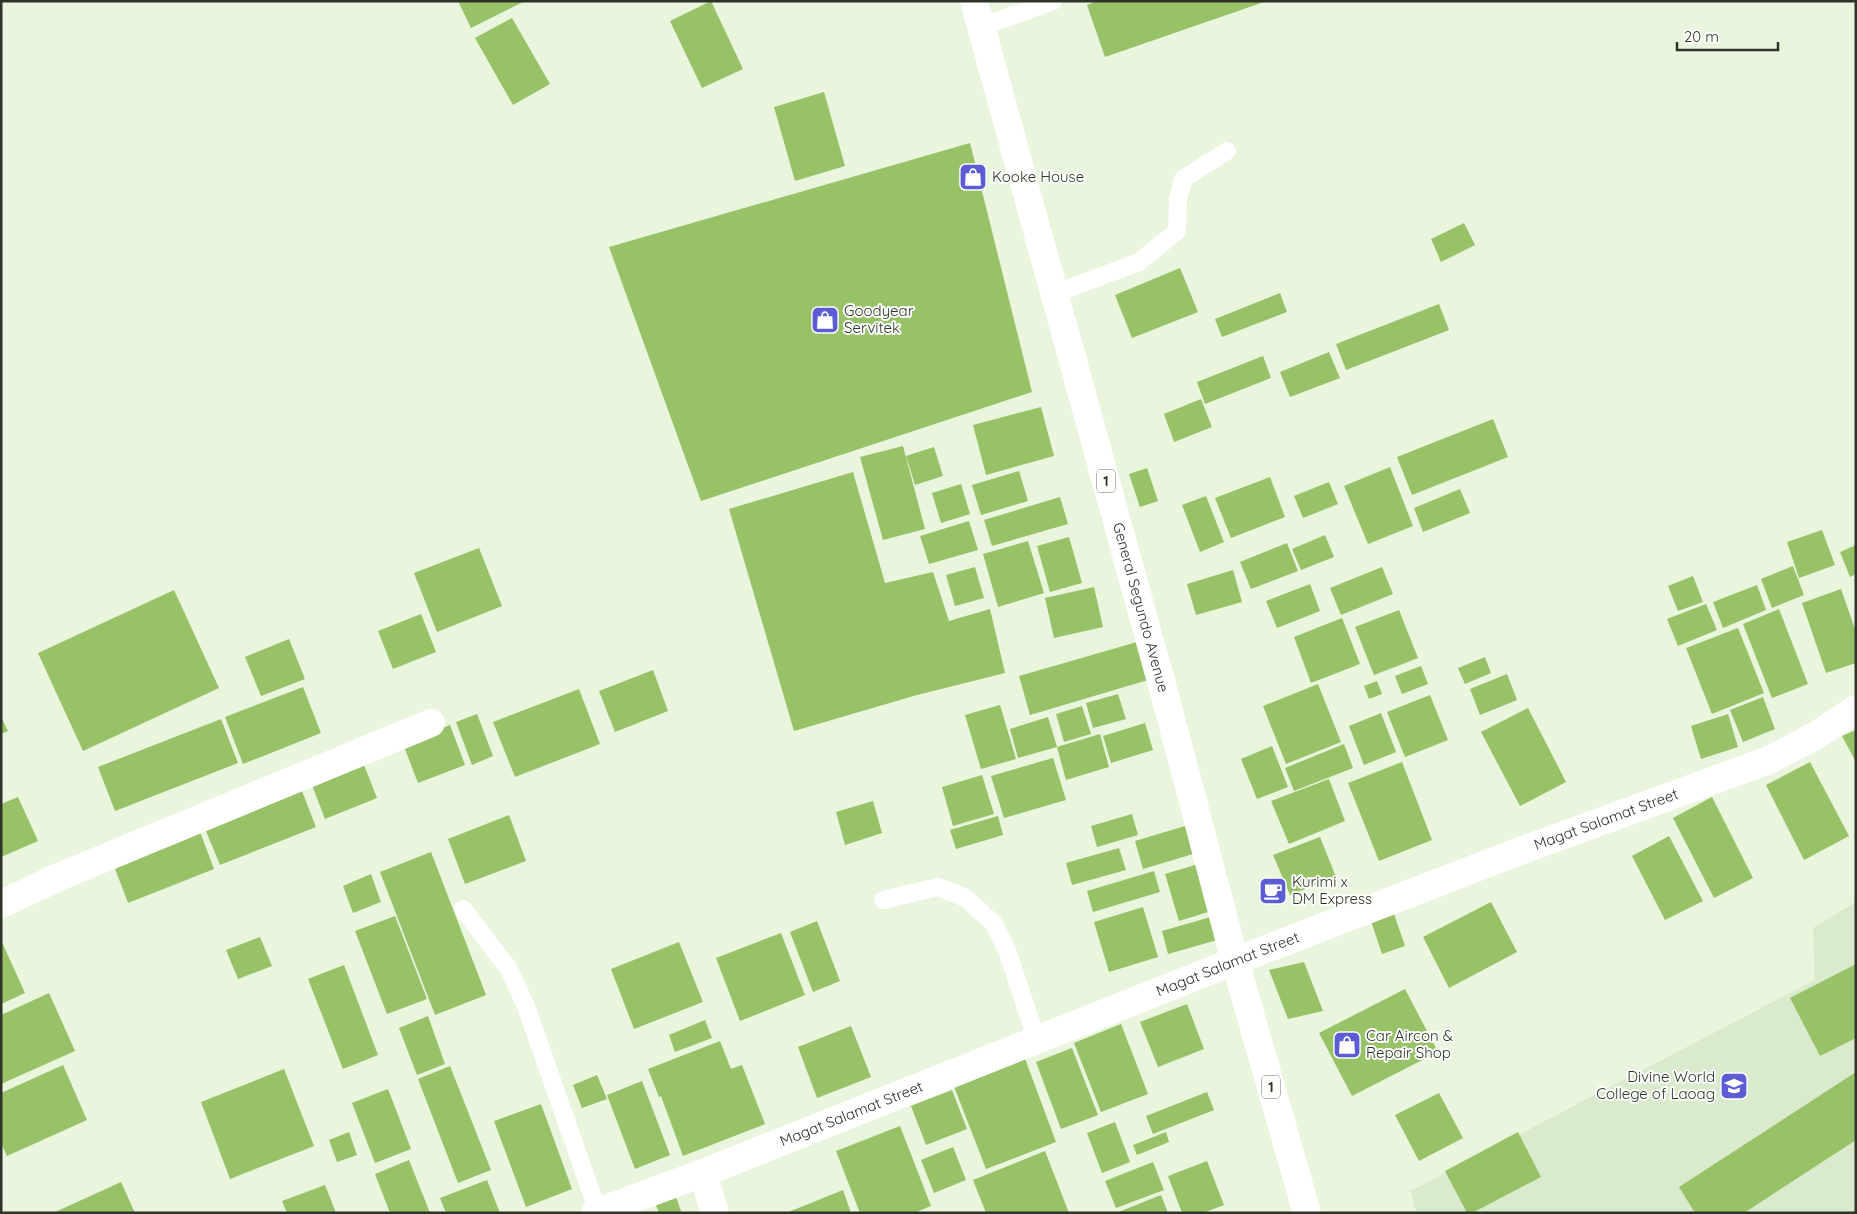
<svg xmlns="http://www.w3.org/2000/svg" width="1857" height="1214" viewBox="0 0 1857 1214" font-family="Quicksand,sans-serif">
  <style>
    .built { fill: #daeacc }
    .building { fill: #97c268 }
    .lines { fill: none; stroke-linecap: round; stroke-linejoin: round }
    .lane { stroke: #fff; stroke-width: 18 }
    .street { stroke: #fff; stroke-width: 28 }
    .highway { stroke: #fff; stroke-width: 28 }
    .labels { text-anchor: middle; stroke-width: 4; stroke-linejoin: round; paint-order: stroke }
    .shield { fill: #fcfefa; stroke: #6c7168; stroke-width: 1 }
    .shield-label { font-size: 14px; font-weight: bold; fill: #2f342a }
    .poi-label { font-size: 15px; fill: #2f342a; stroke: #fcfefa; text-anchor: start }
    .street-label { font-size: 15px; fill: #2f342a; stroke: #fcfefa }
  </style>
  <rect width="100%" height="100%" fill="#e9f5dd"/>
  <path class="built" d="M1856,902V1213H1416L1411,1191L1815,980L1813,928Z"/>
  <g class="building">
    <path d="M458,1H525L471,28Z"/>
    <path d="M711,1L743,69L702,88L670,21Z"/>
    <path d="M1097,1H1264V2L1105,57L1087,5Z"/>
    <path d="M512,18L550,84L513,105L475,38Z"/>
    <path d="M824,92L845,166L795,181L774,107Z"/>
    <path d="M970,143L1032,392L701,501L609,247Z"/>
    <path d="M1464,223L1475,245L1441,262L1431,239Z"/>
    <path d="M1180,268L1198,312L1132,338L1115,295Z"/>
    <path d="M1280,293L1287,312L1222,337L1215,319Z"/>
    <path d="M1439,304L1449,330L1346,370L1336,344Z"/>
    <path d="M1329,352L1340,378L1290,397L1280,372Z"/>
    <path d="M1263,356L1271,378L1205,404L1197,382Z"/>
    <path d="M1201,399L1212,427L1174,442L1164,414Z"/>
    <path d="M1041,407L1054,456L986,475L973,425Z"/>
    <path d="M1493,419L1508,457L1412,495L1397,457Z"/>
    <path d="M903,446L925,529L883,540L860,457Z"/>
    <path d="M934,447L943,476L915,485L906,456Z"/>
    <path d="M1390,467L1413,526L1368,544L1344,486Z"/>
    <path d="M1147,468L1158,501L1140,507L1129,474Z"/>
    <path d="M1019,471L1028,501L981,515L972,485Z"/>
    <path d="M853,472L885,583L933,572L949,621L990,609L1005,673L917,695L794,731L729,509Z"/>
    <path d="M1270,477L1285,517L1231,538L1215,498Z"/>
    <path d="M1329,482L1338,504L1303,518L1294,496Z"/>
    <path d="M961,484L970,514L941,523L932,493Z"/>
    <path d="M1460,489L1470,513L1423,532L1414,508Z"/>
    <path d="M1206,496L1224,542L1200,552L1182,505Z"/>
    <path d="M1060,497L1068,524L992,546L984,520Z"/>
    <path d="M969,521L978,550L929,564L920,536Z"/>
    <path d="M1822,530L1835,565L1799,578L1787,542Z"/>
    <path d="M1325,535L1334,557L1301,570L1292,549Z"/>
    <path d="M1069,537L1082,583L1050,592L1037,546Z"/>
    <path d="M1028,541L1044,593L998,607L983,554Z"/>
    <path d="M1287,543L1298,571L1251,589L1240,562Z"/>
    <path d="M1856,545V574L1850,577L1840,552Z"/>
    <path d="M479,548L502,606L437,632L414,573Z"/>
    <path d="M1793,566L1804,595L1772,608L1761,579Z"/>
    <path d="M975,567L984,598L955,606L946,575Z"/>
    <path d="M1382,567L1393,594L1341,615L1330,588Z"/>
    <path d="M1233,570L1242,602L1196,615L1187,584Z"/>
    <path d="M1693,576L1703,602L1678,611L1668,586Z"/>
    <path d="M1310,584L1320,611L1277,628L1266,601Z"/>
    <path d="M1757,585L1766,610L1723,628L1713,602Z"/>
    <path d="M1094,587L1103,627L1054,638L1045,598Z"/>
    <path d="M1841,589L1856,632V663L1826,673L1802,603Z"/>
    <path d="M174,590L219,688L83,751L38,653Z"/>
    <path d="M1706,604L1717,630L1678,646L1667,619Z"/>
    <path d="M1779,609L1808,684L1772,698L1743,624Z"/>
    <path d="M1399,610L1418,658L1374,675L1355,627Z"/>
    <path d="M421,614L436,652L393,669L378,631Z"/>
    <path d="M1342,618L1360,664L1311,683L1294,637Z"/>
    <path d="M1738,628L1764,693L1712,714L1686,648Z"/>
    <path d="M289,639L305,679L261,696L245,657Z"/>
    <path d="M1137,642L1148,680L1030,715L1019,676Z"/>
    <path d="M1485,657L1491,673L1465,684L1458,668Z"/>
    <path d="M1421,666L1428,684L1402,694L1395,676Z"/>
    <path d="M653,670L668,711L615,732L599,691Z"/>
    <path d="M1507,674L1517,700L1480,715L1470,689Z"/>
    <path d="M1377,681L1382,694L1369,699L1364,686Z"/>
    <path d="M1318,684L1341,742L1286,764L1263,706Z"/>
    <path d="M303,687L321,733L243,764L225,717Z"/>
    <path d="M579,689L600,744L515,777L493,722Z"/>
    <path d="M1118,694L1126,719L1093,728L1086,703Z"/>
    <path d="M1430,695L1448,740L1405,757L1387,712Z"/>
    <path d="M1763,697L1775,729L1743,742L1730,710Z"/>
    <path d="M1000,705L1016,759L981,769L965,715Z"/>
    <path d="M1082,706L1091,734L1064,742L1056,714Z"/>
    <path d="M1528,708L1566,782L1520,806L1481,732Z"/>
    <path d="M1381,713L1396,752L1364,765L1349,726Z"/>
    <path d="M477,714L493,756L472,765L456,722Z"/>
    <path d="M1728,714L1738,747L1701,759L1691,726Z"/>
    <path d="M1,717L8,731L1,734Z"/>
    <path d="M1048,717L1057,747L1018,758L1010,729Z"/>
    <path d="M221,719L238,763L115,811L98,767Z"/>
    <path d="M1145,723L1153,750L1111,763L1103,736Z"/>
    <path d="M450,725L465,765L418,783L403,744Z"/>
    <path d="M1856,730V762L1842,736Z"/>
    <path d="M1100,734L1109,767L1066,780L1057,747Z"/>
    <path d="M1344,744L1353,768L1294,791L1285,768Z"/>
    <path d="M1272,746L1288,787L1257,799L1241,759Z"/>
    <path d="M1053,758L1066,800L1004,818L991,776Z"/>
    <path d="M1402,762L1432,840L1379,861L1348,783Z"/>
    <path d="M1810,762L1849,836L1804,860L1766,785Z"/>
    <path d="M364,765L377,798L325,819L312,785Z"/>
    <path d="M982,775L994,814L953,826L942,787Z"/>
    <path d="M1329,779L1345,821L1289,844L1271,801Z"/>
    <path d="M300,786L316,827L220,865L203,824Z"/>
    <path d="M18,797L38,841L1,857V804Z"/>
    <path d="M1712,797L1753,878L1714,898L1673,818Z"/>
    <path d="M873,801L882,833L845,845L836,812Z"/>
    <path d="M1132,814L1138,835L1097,847L1091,826Z"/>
    <path d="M509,815L526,861L465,884L448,839Z"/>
    <path d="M998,816L1003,835L956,849L950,830Z"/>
    <path d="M1195,823L1203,851L1143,869L1135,841Z"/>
    <path d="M197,824L214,869L128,903L111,858Z"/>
    <path d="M1669,836L1703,901L1665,920L1632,856Z"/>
    <path d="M1320,837L1336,877L1290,895L1273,855Z"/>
    <path d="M1119,848L1126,870L1072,885L1066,863Z"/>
    <path d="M431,852L486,995L435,1015L380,872Z"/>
    <path d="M1205,862L1218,909L1179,921L1165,874Z"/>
    <path d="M1154,871L1160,892L1093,912L1087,891Z"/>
    <path d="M371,874L381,902L353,913L343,886Z"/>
    <path d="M1491,902L1517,952L1449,988L1423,937Z"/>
    <path d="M1143,907L1158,957L1109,972L1094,922Z"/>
    <path d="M1221,914L1228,937L1168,954L1162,931Z"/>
    <path d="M1394,914L1405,946L1382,954L1371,921Z"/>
    <path d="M395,916L427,999L387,1014L355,931Z"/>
    <path d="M817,921L840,981L813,992L790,932Z"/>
    <path d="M781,933L805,995L740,1021L716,958Z"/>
    <path d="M260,937L272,966L238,979L226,950Z"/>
    <path d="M1,940L25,993L1,1004Z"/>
    <path d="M679,942L703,1002L634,1029L611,969Z"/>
    <path d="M1304,962L1323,1011L1288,1019L1269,970Z"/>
    <path d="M1856,964V1038L1820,1056L1790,998Z"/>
    <path d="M344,965L378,1055L343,1069L308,979Z"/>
    <path d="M1405,989L1438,1052L1352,1096L1319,1033Z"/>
    <path d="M49,993L75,1051L1,1084V1015Z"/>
    <path d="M1187,1004L1204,1049L1158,1067L1140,1022Z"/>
    <path d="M428,1016L445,1064L417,1075L399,1028Z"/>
    <path d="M705,1020L712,1038L675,1052L669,1035Z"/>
    <path d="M1121,1024L1148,1094L1101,1112L1074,1043Z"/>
    <path d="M851,1026L871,1077L817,1098L798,1047Z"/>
    <path d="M720,1041L731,1069L742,1065L765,1124L683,1156L661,1096L659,1097L648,1069Z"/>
    <path d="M1072,1048L1098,1115L1061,1129L1036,1062Z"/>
    <path d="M1024,1056L1056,1142L986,1169L953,1084Z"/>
    <path d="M63,1065L87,1120L7,1156L1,1143V1093Z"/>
    <path d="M450,1066L491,1170L458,1183L418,1079Z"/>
    <path d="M284,1069L314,1146L230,1179L201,1102Z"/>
    <path d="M1856,1072V1140L1744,1213H1695L1679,1187Z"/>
    <path d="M597,1075L607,1099L582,1108L573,1085Z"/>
    <path d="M642,1081L670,1155L635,1169L607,1095Z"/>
    <path d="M388,1089L411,1149L375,1163L352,1103Z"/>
    <path d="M952,1090L967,1129L926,1145L911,1106Z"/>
    <path d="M1207,1092L1214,1110L1153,1134L1146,1116Z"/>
    <path d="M1439,1093L1463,1138L1419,1161L1395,1115Z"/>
    <path d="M541,1104L572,1189L526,1207L494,1121Z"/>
    <path d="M1115,1122L1130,1162L1102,1173L1087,1133Z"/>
    <path d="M900,1126L931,1206L914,1213H860L836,1151Z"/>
    <path d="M349,1132L357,1155L337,1162L329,1140Z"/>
    <path d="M1166,1132L1169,1142L1137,1155L1133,1145Z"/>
    <path d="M1518,1132L1541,1177L1472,1213H1467L1445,1171Z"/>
    <path d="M953,1147L966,1180L934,1193L921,1160Z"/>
    <path d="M1045,1151L1069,1213H986L973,1180Z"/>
    <path d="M409,1160L430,1213H390L375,1174Z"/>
    <path d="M1207,1161L1224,1205L1203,1213H1182L1168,1176Z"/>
    <path d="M1153,1162L1164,1190L1116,1208L1105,1181Z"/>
    <path d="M487,1180L500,1213H446L440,1198Z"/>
    <path d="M121,1182L135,1213H53Z"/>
    <path d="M325,1185L336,1213H287L282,1201Z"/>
    <path d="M843,1190L851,1213H786Z"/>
    <path d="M1161,1195L1168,1213H1116Z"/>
    <path d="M676,1197L681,1211L677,1213H659L656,1205Z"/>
  </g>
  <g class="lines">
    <g class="lane">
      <path d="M981,27L1053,1"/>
      <path d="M1054,294L1139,262L1177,231L1178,200L1183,179L1227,151"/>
      <path d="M883,900L938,887L966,898L994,924L1008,953L1037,1041"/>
      <path d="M463,909L508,968L526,1006L598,1212"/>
    </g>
    <g class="street">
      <path d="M1,904L61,876L431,723"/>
      <path d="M703,1173L715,1213"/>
      <path id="s1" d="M595,1213L703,1173L1235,961L1520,851L1769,760L1817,735L1856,709"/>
    </g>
    <path class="highway" id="s2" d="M974,1L1168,707L1235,961L1307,1213"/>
  </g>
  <defs>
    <symbol id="shop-square" viewBox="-11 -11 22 22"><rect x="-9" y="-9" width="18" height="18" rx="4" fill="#5c5cd4" stroke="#fcfefa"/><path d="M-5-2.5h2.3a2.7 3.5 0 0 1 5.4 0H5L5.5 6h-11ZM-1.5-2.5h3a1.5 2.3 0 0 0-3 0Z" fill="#fff"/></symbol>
    <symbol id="cafe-square" viewBox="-11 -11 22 22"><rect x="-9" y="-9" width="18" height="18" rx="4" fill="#5c5cd4" stroke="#fcfefa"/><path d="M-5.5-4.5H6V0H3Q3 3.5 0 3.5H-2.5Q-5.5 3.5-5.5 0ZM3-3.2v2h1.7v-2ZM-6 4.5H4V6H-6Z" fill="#fff"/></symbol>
    <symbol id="university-square" viewBox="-11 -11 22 22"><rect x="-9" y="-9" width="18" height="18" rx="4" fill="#5c5cd4" stroke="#fcfefa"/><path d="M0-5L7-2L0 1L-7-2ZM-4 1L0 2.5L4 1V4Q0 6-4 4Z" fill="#fff"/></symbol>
  </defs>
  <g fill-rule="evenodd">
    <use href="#shop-square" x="957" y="161" width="32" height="32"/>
    <use href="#shop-square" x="809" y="304" width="32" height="32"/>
    <use href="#cafe-square" x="1257" y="875" width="32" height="32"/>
    <use href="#shop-square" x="1331" y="1029" width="32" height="32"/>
    <use href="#university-square" x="1718" y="1070" width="32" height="32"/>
  </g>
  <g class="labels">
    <g class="shield">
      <rect x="1097" y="469.5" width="18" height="23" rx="4"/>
      <rect x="1262" y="1075.5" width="18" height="23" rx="4"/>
    </g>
    <g class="shield-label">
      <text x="1106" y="486">1</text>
      <text x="1271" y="1092">1</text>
    </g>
    <g class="poi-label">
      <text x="992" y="182">Kooke House</text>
      <text x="844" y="316">Goodyear<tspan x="844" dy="17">Servitek</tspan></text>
      <text x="1292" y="887">Kurimi x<tspan x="1292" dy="17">DM Express</tspan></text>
      <text x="1366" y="1041">Car Aircon &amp;<tspan x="1366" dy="17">Repair Shop</tspan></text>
      <text x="1715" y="1082" text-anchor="end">Divine World<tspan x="1715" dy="17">College of Laoag</tspan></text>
    </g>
    <g class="street-label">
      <text dy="5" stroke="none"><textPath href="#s2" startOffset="629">General Segundo Avenue</textPath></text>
      <text dy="5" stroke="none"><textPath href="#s1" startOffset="1085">Magat Salamat Street</textPath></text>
      <text dy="5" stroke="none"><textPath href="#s1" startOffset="680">Magat Salamat Street</textPath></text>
      <text dy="5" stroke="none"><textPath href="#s1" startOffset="275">Magat Salamat Street</textPath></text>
    </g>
  </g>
  <rect width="1857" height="1214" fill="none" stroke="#2f342a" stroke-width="5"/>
  <path d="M1677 42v8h101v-8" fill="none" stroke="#2f342a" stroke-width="2.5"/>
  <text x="1684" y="42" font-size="15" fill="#2f342a" stroke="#fcfefa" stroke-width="4" paint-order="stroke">20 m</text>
</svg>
